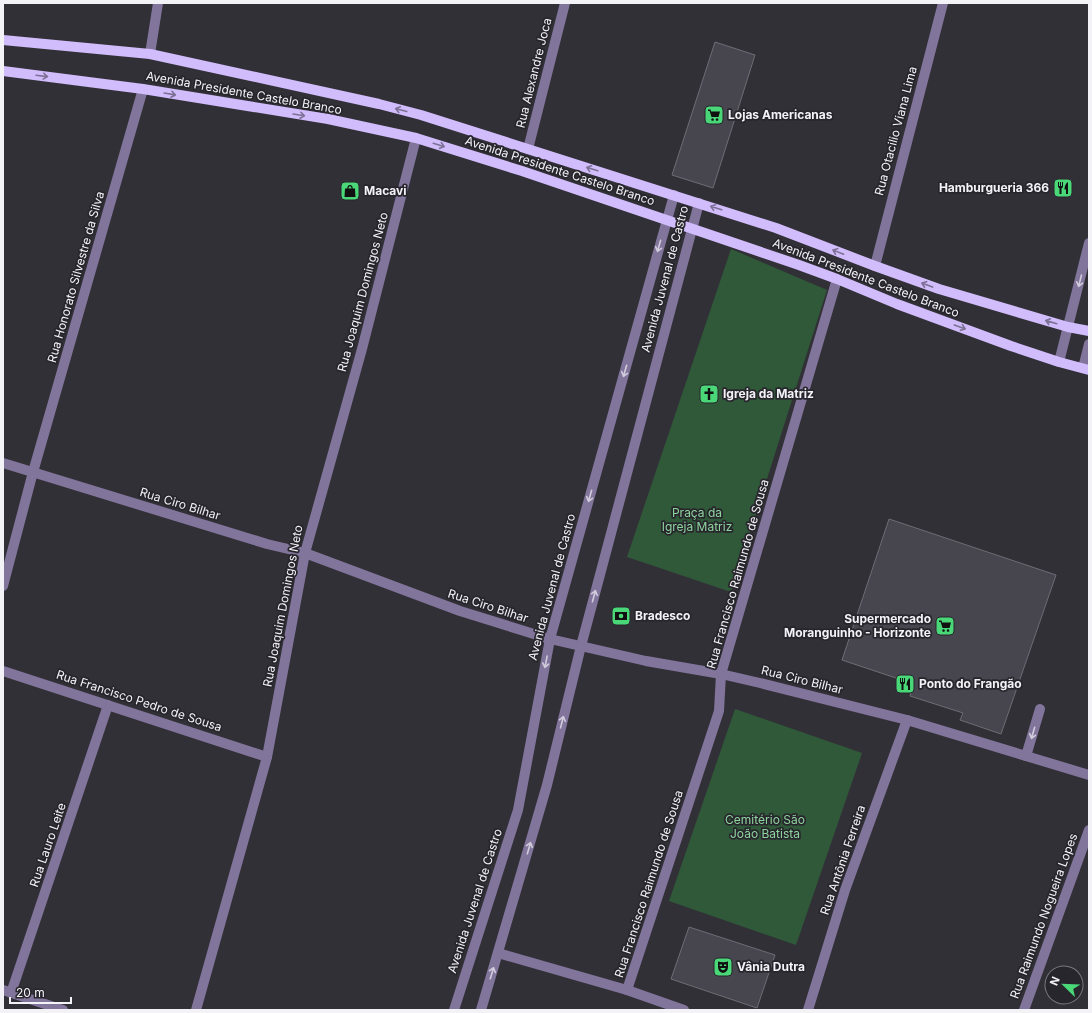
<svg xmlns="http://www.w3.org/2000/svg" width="1092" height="1013" viewBox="0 0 1092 1013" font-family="Inter,sans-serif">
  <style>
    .green { fill: #2f5939 }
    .building { fill: #47454d; stroke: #6e6c74 }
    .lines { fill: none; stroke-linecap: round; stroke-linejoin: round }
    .minor { stroke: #82759c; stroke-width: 10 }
    .major { stroke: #d1bcfc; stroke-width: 10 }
    .oneway { stroke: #7c7194 }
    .oneway2 { stroke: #d1ccdc }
    .labels { text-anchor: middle; stroke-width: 3.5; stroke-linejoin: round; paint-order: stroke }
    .street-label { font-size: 12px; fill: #f3f2f7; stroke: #28262d }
    .poi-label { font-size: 12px; font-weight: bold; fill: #f3f2f7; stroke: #28262d; text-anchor: start }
    .park-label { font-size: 12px; fill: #8ed59e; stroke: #28262d }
  </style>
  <rect width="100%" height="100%" fill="#323037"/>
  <g class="green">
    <path d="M731,249L827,290L731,592L627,557Z"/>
    <path d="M735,709L862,753L796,945L669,901Z"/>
  </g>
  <g class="building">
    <path d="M715,42L755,55L713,188L672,175Z"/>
    <path d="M889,519L1056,575L1001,734L960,720L963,713L910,696L914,684L842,660Z"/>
    <path d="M689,927L775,955L757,1008L671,979Z"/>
  </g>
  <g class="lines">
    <g class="minor">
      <path d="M150,54L158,3"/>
      <path d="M528,149L565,3"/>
      <path d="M875,266L943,3"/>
      <path d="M1059,362L1089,243"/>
      <path d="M1083,368L1089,344"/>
      <path d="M3,463L267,544L305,553L460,611L550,639L646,661L721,674L760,683L907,720L1089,775"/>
      <path d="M3,586L33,472L143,89"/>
      <path d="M3,671L267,757"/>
      <path d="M1026,756L1040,709"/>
      <path d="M498,953L627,990L684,1010"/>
      <path d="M3,990L63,1010"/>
      <path d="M627,990L719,711L721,674L837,279"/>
      <path d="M11,993L108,705"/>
      <path d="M196,1010L267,757L305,553L362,349L416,138"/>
      <path d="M454,1010L518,810L550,639L674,195"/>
      <path d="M481,1010L547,785L581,646L699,203"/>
      <path d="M808,1010L845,890L907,720"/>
      <path d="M1024,1010L1089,830"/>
    </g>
    <g class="major">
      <path d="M3,40L150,54L379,104L421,115L776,228L875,266L939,289L1068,327L1089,331"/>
      <path d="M3,71L143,89L328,119L416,138L522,171L799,265L837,279L897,304L1011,346L1059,362L1089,370"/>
    </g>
  </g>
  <defs><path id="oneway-shaft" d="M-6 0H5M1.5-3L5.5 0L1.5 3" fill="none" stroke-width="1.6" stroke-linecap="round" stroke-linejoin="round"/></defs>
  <g class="oneway">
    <use href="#oneway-shaft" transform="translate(42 76) rotate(7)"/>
    <use href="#oneway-shaft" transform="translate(170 94) rotate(10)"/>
    <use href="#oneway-shaft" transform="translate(401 110) rotate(-165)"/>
    <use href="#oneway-shaft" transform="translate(299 115) rotate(9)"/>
    <use href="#oneway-shaft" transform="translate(439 145) rotate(17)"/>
    <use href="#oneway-shaft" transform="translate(592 169) rotate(-163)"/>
    <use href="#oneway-shaft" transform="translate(716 208) rotate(-162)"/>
    <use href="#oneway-shaft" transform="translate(838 252) rotate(-158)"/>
    <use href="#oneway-shaft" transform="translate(927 285) rotate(-160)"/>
    <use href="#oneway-shaft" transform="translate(1051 322) rotate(-164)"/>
    <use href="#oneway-shaft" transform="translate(960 327) rotate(20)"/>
  </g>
  <g class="oneway2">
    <use href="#oneway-shaft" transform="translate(659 246) rotate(106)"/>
    <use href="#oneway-shaft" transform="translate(1080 281) rotate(104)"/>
    <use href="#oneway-shaft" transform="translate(625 371) rotate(106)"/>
    <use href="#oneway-shaft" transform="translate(590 496) rotate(106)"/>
    <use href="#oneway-shaft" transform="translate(594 596) rotate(-75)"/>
    <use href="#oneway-shaft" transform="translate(546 662) rotate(101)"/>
    <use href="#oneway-shaft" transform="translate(562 722) rotate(-76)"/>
    <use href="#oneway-shaft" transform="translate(1033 733) rotate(106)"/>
    <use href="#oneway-shaft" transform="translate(529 848) rotate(-74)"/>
    <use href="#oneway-shaft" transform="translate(492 973) rotate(-73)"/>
  </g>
  <defs>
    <symbol id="supermarket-square" viewBox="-11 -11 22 22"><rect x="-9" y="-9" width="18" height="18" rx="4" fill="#49d778" stroke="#28262d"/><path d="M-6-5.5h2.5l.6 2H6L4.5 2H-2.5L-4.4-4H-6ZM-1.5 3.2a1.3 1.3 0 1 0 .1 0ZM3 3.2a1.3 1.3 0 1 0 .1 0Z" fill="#111"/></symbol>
    <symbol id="restaurant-square" viewBox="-11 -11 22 22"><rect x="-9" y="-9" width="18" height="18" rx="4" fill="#49d778" stroke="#28262d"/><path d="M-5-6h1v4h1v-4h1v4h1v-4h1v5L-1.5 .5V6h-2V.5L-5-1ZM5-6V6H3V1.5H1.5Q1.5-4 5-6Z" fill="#111"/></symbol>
    <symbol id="shop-square" viewBox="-11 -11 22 22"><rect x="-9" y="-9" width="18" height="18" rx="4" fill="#49d778" stroke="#28262d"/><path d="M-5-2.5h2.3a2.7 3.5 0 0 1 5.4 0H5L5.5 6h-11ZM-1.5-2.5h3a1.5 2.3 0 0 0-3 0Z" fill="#111"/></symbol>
    <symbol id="church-square" viewBox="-11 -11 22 22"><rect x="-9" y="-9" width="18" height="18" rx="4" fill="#49d778" stroke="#28262d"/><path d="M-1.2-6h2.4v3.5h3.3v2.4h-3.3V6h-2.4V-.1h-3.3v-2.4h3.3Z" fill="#111"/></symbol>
    <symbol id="bank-square" viewBox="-11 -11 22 22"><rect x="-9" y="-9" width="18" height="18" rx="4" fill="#49d778" stroke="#28262d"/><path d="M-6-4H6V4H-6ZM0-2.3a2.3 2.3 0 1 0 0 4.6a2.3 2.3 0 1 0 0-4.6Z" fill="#111"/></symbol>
    <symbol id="theatre-square" viewBox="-11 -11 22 22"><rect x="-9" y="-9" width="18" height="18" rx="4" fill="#49d778" stroke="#28262d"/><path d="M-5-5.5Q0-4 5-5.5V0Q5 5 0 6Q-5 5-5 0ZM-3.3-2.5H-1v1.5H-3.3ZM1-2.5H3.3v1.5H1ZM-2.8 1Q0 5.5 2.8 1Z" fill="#111"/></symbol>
  </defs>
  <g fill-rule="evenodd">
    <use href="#supermarket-square" x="703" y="104" width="22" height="22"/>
    <use href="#restaurant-square" x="1052" y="177" width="22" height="22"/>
    <use href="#shop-square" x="339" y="180" width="22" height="22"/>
    <use href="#church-square" x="698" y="383" width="22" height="22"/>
    <use href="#bank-square" x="610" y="605" width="22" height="22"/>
    <use href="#supermarket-square" x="934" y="615" width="22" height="22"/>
    <use href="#restaurant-square" x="894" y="673" width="22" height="22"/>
    <use href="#theatre-square" x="712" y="956" width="22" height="22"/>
  </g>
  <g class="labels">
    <g class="street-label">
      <text transform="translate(534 73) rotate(-76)" y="4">Rua Alexandre Joca</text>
      <text transform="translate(244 93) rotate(10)" y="4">Avenida Presidente Castelo Branco</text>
      <text transform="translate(896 131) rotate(-75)" y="4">Rua Otacilio Viana Lima</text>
      <text transform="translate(560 171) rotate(18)" y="4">Avenida Presidente Castelo Branco</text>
      <text transform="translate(76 277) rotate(-74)" y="4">Rua Honorato Silvestre da Silva</text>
      <text transform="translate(866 278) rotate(21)" y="4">Avenida Presidente Castelo Branco</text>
      <text transform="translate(665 279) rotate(-75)" y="4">Avenida Juvenal de Castro</text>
      <text transform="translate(363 292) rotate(-75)" y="4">Rua Joaquim Domingos Neto</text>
      <text transform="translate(180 504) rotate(17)" y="4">Rua Ciro Bilhar</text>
      <text transform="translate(738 574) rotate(-74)" y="4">Rua Francisco Raimundo de Sousa</text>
      <text transform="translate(552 587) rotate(-75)" y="4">Avenida Juvenal de Castro</text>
      <text transform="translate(283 606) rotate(-79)" y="4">Rua Joaquim Domingos Neto</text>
      <text transform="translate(488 606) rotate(18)" y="4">Rua Ciro Bilhar</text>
      <text transform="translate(802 680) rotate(14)" y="4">Rua Ciro Bilhar</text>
      <text transform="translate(139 701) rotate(18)" y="4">Rua Francisco Pedro de Sousa</text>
      <text transform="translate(48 845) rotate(-71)" y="4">Rua Lauro Leite</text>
      <text transform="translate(843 860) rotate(-71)" y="4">Rua Antônia Ferreira</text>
      <text transform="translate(649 884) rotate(-72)" y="4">Rua Francisco Raimundo de Sousa</text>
      <text transform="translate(475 901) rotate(-72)" y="4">Avenida Juvenal de Castro</text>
      <text transform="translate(1044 916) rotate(-70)" y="4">Rua Raimundo Nogueira Lopes</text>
    </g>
    <g class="poi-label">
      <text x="728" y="119">Lojas Americanas</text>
      <text x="1049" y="192" text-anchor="end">Hamburgueria 366</text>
      <text x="364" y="195">Macavi</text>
      <text x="723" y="398">Igreja da Matriz</text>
      <text x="635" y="620">Bradesco</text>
      <text x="931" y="623" text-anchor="end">Supermercado<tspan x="931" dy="14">Moranguinho - Horizonte</tspan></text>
      <text x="919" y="688">Ponto do Frangão</text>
      <text x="737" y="971">Vânia Dutra</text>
    </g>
    <g class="park-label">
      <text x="697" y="517">Praça da<tspan x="697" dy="14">Igreja Matriz</tspan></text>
      <text x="765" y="824">Cemitério São<tspan x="765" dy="14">João Batista</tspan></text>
    </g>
  </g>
  <rect width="1092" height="1013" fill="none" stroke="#f3f2f7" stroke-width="8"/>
  <g transform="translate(1064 985) rotate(293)"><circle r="19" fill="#28262d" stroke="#79787e"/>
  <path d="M0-3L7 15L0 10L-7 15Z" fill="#49d778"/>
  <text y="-6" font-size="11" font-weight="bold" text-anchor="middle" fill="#f3f2f7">N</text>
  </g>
  <path d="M10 997v6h61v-6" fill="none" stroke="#f3f2f7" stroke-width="2"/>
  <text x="16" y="997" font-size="12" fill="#f3f2f7" stroke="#28262d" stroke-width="3" paint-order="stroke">20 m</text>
</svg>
